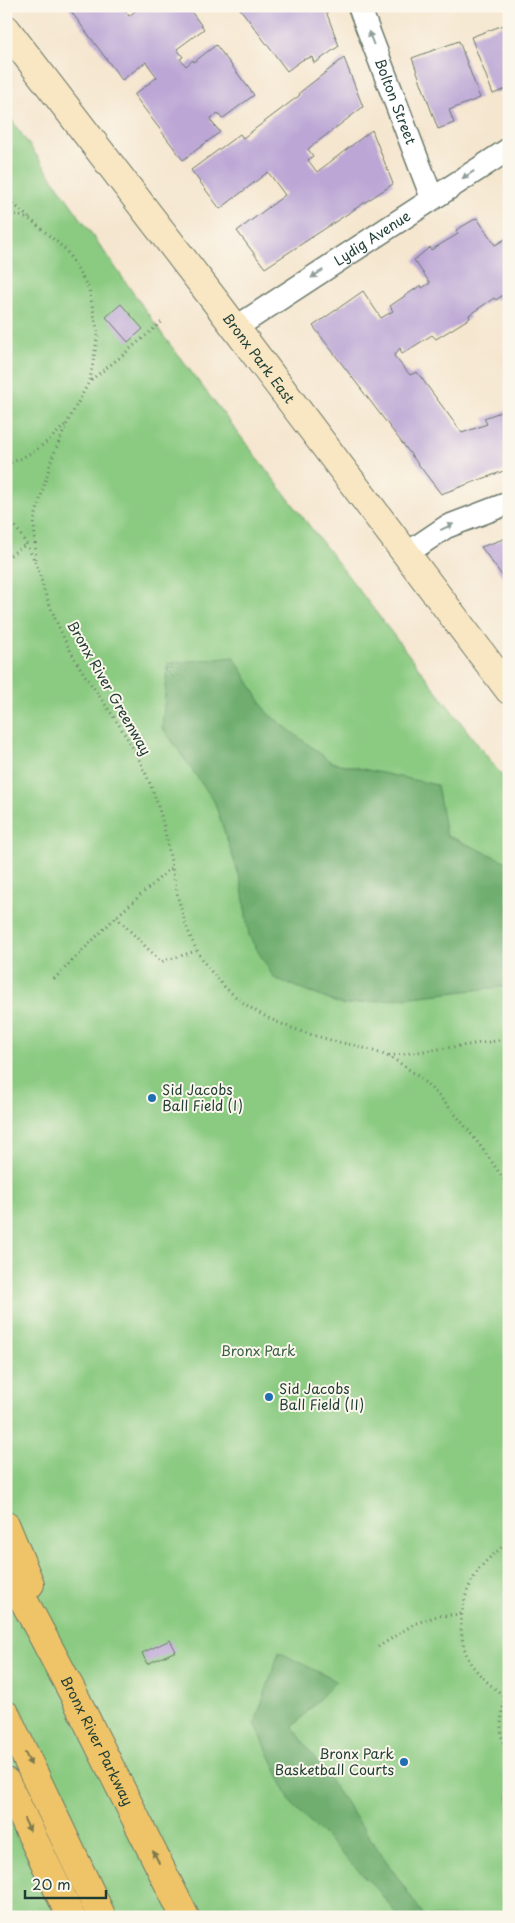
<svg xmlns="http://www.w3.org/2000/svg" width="515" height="1923" viewBox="0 0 515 1923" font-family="'Playpen Sans',sans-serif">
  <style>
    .green { fill: #8aca81; stroke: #54845a }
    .forest { fill: #6fae6f; stroke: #477652 }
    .building { fill: #bba6d5 }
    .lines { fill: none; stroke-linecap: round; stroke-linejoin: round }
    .street-casing { stroke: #6a786a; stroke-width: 25 }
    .secondary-casing { stroke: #6a786a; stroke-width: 30 }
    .highway-casing { stroke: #6a786a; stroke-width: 30 }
    .path { stroke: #6a786a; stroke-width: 3; stroke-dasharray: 1 4; stroke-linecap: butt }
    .street { stroke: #fff; stroke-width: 22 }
    .secondary { stroke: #f9e7c3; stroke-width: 28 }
    .highway { stroke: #efc469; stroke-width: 28 }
    .oneway { fill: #8f9e9a }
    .oneway2 { fill: #7d7a4c }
    .poi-dot { fill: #1f6fb2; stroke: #fbf7ec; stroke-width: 2 }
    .labels { text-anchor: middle; stroke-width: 4; stroke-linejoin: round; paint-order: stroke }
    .street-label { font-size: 14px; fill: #1f3d34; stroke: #fbf7ec }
    .poi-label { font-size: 14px; fill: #1f3d34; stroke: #fbf7ec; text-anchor: start }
    .park-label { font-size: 14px; fill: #3a6047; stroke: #fbf7ec }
  </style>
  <rect width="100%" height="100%" fill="#fbf7ec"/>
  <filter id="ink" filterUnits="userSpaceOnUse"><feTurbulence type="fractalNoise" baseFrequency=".02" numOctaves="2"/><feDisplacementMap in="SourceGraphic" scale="10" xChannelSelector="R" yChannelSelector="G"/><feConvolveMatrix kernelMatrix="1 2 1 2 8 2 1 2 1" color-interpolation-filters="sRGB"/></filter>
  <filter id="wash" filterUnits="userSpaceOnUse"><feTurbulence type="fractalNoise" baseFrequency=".0096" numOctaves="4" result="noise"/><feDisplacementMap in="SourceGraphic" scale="20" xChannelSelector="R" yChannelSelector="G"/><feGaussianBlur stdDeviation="1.12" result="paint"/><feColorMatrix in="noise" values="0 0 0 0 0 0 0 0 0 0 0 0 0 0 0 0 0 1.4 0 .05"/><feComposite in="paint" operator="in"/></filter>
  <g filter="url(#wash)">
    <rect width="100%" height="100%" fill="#f5e6cf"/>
    <path class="green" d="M6,112L165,338L509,785V1917H6Z"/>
    <g class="forest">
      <path d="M234,657L267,713L331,762L437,785L446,835L509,863V986L342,1005L274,978L249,936L241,881L214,801L162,727L168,663Z"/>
      <path d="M279,1652L336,1681L293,1727L425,1917H399L378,1890L291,1803L255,1723Z"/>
    </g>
    <g id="blocks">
      <g class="building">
        <path d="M67,6H122L129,16L141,6H187L204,29L177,49L183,57L180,59L186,66L193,60L194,62L216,45L254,95L222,119L218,113L211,118V121L220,132L183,160L134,95L157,77L146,62L122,80Z"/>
        <path d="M238,6H324L339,46L318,61L314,63L312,57L302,60L287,71Z"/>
        <path d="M509,23V88L493,94L471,37Z"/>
        <path d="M459,41L480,98L449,110L454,123L438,129L412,58Z"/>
        <path d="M344,58L363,107L308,149L313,156L308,160L317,172L372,130L393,184L265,268L237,231L285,195L268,172L220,209L191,170L240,134L243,138L300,95L299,93Z"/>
        <path d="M477,218L495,245L509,237V291L496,300L494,298L469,315L470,318L436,339L432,335L402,354L400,348L394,356L410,375L417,372L462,433L487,424L484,418L509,409V469L441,494L313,326L363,291L381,318L393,311L390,306L421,285L422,288L430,283L414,260L430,247L431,250L458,234L456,230Z"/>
        <path d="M121,304L143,329L128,342L106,317Z"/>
        <path d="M509,537V585L481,547Z"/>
        <path d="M170,1640L176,1651L147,1664L142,1653Z"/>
      </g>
    </g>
  </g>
  <g filter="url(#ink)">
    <use href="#blocks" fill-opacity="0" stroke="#6a786a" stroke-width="1"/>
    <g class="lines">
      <defs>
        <g id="street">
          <path id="s1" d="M359,6L432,198"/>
          <path id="s2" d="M235,328L509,149"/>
          <path d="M406,554L446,527L509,503"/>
        </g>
        <g id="secondary">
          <path id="s3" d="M6,29L219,306L509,690"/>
        </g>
        <g id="highway">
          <path d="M6,1526L30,1584"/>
          <path id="s4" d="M6,1567L74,1695L185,1917"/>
          <path d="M6,1715L102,1917"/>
          <path d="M6,1782L71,1917"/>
        </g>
      </defs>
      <use href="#street" class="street-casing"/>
      <use href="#secondary" class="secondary-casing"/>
      <use href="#highway" class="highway-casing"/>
      <g class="path">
        <path d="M6,197L30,219"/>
        <path d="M6,211L31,220L66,250L89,289L98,334L90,380L68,421L51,461L34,521L36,562"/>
        <path d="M91,380L123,355L164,320"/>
        <path d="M6,464C30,457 49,441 66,424"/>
        <path d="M6,515C18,528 29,548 36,564C41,575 42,587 47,598C55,619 64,640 75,659C90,685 109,708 124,733C138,755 150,781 158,806C175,858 173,920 207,966C240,1011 281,1027 334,1041C352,1045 372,1049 389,1057C434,1079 481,1145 509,1187"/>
        <path d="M6,558L25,545"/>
        <path d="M116,917L161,962L196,951"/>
        <path d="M54,979L116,917L173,866"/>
        <path d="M389,1056L496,1041L509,1037"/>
        <path d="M509,1541C499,1550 488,1558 480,1568C461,1593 454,1633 470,1662C476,1673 497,1692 509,1699"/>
        <path d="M378,1647L414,1624L437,1616L461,1614"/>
        <path d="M505,1697C501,1719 497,1735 509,1755"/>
      </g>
      <use href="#street" class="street"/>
      <use href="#secondary" class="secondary"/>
      <use href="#highway" class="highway"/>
    </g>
    <defs><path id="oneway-solid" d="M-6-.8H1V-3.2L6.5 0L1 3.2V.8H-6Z" transform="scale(1.25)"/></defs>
    <g class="oneway">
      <use href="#oneway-solid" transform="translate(371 38) rotate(-111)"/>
      <use href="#oneway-solid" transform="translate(468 175) rotate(147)"/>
      <use href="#oneway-solid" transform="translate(317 274) rotate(147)"/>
      <use href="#oneway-solid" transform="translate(447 527) rotate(-25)"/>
    </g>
    <g class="oneway2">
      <use href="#oneway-solid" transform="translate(28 1759) rotate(64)"/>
      <use href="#oneway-solid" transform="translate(27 1825) rotate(64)"/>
      <use href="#oneway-solid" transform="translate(156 1857) rotate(-117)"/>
    </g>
  </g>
  <g class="poi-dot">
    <circle cx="152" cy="1098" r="5"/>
    <circle cx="269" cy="1397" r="5"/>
    <circle cx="404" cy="1762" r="5"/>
  </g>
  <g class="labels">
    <g class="street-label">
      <text dy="5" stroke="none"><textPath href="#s1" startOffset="102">Bolton Street</textPath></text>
      <text dy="5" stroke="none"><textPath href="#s2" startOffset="164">Lydig Avenue</textPath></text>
      <text dy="5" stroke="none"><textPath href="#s3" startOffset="415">Bronx Park East</textPath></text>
      <text transform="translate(109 688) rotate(60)" y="5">Bronx River Greenway</text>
      <text dy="5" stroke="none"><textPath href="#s4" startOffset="196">Bronx River Parkway</textPath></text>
    </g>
    <g class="poi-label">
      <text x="162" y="1095">Sid Jacobs<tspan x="162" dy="16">Ball Field (I)</tspan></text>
      <text x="279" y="1394">Sid Jacobs<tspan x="279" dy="16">Ball Field (II)</tspan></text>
      <text x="394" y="1759" text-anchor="end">Bronx Park<tspan x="394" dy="16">Basketball Courts</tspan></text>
    </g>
    <g class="park-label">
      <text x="258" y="1356">Bronx Park</text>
    </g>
  </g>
  <rect width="515" height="1923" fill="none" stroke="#fbf7ec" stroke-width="25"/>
  <path d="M25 1890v8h81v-8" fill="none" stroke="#1f3d34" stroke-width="2.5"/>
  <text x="32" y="1890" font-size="15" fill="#1f3d34" stroke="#fbf7ec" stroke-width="4" paint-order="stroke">20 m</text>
</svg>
